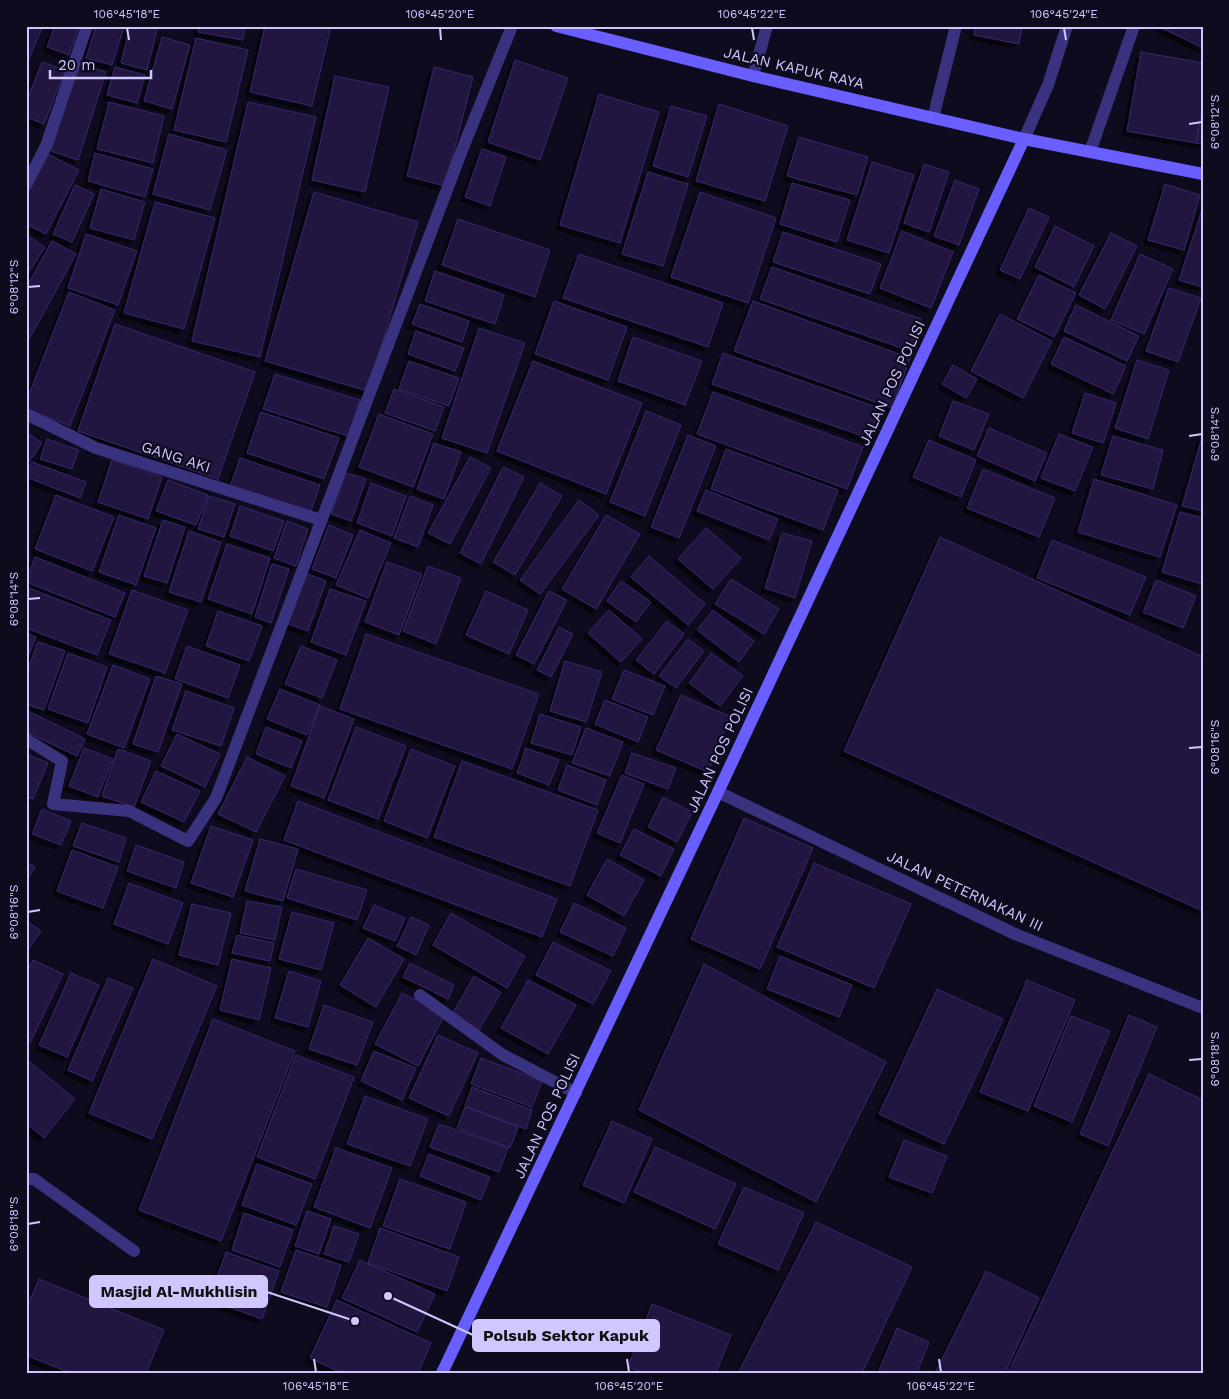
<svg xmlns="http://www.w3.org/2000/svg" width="1229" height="1399" viewBox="0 0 1229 1399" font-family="'Work Sans',sans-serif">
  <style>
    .building { fill: #20163f; stroke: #37276d; filter: url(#shadow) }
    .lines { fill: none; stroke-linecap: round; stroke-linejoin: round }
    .lane { stroke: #39337f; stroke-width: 12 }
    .street { stroke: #39337f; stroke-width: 12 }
    .secondary { stroke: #695eff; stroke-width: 12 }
    .ticks { fill: none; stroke: #d0c7ff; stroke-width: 2 }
    .labels { text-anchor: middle; stroke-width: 4.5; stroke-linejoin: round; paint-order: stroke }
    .street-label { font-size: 15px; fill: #d0c7ff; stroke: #0f0b1e }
    .leader { fill: none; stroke: #d0c7ff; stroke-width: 2 }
    .callout-dot { fill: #d0c7ff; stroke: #0f0b1e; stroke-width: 2 }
    .callout { fill: #d0c7ff; stroke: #d0c7ff; stroke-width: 2 }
    .callout-label { font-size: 16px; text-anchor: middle; font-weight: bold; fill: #111 }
    .neatline { fill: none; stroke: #d0c7ff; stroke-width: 2 }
    .ticks-label { font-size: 12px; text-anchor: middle; fill: #d0c7ff }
  </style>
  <defs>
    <filter id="shadow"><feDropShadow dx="-4.5" dy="4.5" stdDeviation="0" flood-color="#0009"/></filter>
  </defs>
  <rect width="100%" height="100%" fill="#0f0b1e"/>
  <g class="building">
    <path d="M26,26H43L26,65Z"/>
    <path d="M55,26H79L69,55L47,47Z"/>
    <path d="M96,26H124L112,65L86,58Z"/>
    <path d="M130,26H158L147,70L121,63Z"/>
    <path d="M199,26H245L243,40L198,32Z"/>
    <path d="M265,26H331L312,106L250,92Z"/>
    <path d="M975,26H1022L1019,44L974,35Z"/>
    <path d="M1203,26V48L1160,27V26Z"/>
    <path d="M162,37L190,45L172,109L144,101Z"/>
    <path d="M196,38L248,50L226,142L174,130Z"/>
    <path d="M1141,52L1203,63V105L1196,143L1127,131Z"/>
    <path d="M515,60L568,78L540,160L488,142Z"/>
    <path d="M42,62L65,70L44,124L26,117V102Z"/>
    <path d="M79,64L106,72L78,160L51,151Z"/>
    <path d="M115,67L145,75L137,103L107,95Z"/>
    <path d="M434,67L473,77L445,186L407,176Z"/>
    <path d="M335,76L389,87L365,192L312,180Z"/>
    <path d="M599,94L659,112L620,243L560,225Z"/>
    <path d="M109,102L164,116L153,163L97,149Z"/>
    <path d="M248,102L316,117L260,357L192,341Z"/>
    <path d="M719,104L788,126L765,201L696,181Z"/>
    <path d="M1203,105V144L1196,143Z"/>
    <path d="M671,106L707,116L688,177L653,166Z"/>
    <path d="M169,134L227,150L210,210L153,194Z"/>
    <path d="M799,137L868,157L857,195L787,176Z"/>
    <path d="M482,149L506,157L490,206L465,197Z"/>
    <path d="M46,153L79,170L46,234L26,224V193Z"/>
    <path d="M95,153L153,169L145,197L88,181Z"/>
    <path d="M872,162L914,175L889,253L847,240Z"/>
    <path d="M924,164L949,172L929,232L904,223Z"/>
    <path d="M648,172L688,184L663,266L622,254Z"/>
    <path d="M955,180L979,189L959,245L934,236Z"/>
    <path d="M792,183L850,200L837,242L780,224Z"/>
    <path d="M1165,184L1200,195L1184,250L1148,240Z"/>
    <path d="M75,185L94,194L72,242L53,234Z"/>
    <path d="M101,189L145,202L134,240L90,228Z"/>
    <path d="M314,192L418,222L368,391L265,361Z"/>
    <path d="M700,192L776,218L748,303L671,277Z"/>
    <path d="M155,202L215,218L184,329L124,313Z"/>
    <path d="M1203,207V287L1179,280Z"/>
    <path d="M1029,208L1049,217L1020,279L1000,270Z"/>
    <path d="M458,219L550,250L535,297L442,265Z"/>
    <path d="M1055,226L1094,246L1074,287L1035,267Z"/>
    <path d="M902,231L953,252L931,308L880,288Z"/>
    <path d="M783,232L881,264L870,294L773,262Z"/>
    <path d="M1111,233L1137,246L1105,309L1079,295Z"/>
    <path d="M86,234L137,251L118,305L68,288Z"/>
    <path d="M26,235L45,247L26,276Z"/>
    <path d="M52,241L76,254L26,345V288Z"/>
    <path d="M579,254L723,303L708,347L563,298Z"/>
    <path d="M1140,254L1173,269L1144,334L1111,320Z"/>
    <path d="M772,267L921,319L910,351L760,299Z"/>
    <path d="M435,271L504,295L495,324L425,301Z"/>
    <path d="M1039,275L1076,293L1054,337L1017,319Z"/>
    <path d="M1169,288L1201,298L1178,362L1146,351Z"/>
    <path d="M69,292L115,310L70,426L26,409V402Z"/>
    <path d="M554,301L627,327L608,380L535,354Z"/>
    <path d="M753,301L910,358L892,408L734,351Z"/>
    <path d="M420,304L469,321L462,342L412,324Z"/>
    <path d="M1076,305L1139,336L1127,361L1064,331Z"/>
    <path d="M1000,314L1052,341L1023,398L971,371Z"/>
    <path d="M115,324L255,372L218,479L78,431Z"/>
    <path d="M479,328L525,343L487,453L442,438Z"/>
    <path d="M416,331L464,348L455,371L408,354Z"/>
    <path d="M633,337L702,361L685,405L618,381Z"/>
    <path d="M1064,337L1126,366L1113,394L1051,364Z"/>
    <path d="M723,353L879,408L869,438L712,384Z"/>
    <path d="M1137,360L1169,370L1148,439L1115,428Z"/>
    <path d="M409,361L459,378L449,406L399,389Z"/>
    <path d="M533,361L642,403L606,494L497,451Z"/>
    <path d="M953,365L977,379L966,398L942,384Z"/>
    <path d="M275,374L360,400L348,436L263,409Z"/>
    <path d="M394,389L444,407L435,431L385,413Z"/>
    <path d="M713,392L863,447L847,489L697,434Z"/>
    <path d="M1085,393L1116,403L1103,443L1072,433Z"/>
    <path d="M953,401L989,414L974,450L939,436Z"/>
    <path d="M646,411L681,425L645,516L610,502Z"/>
    <path d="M261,412L339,438L324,479L247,453Z"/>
    <path d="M379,414L433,434L413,487L359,467Z"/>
    <path d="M989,428L1047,453L1035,481L977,456Z"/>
    <path d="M26,432L42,443L26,466Z"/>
    <path d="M1059,434L1093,447L1075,491L1041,478Z"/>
    <path d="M1203,434V511L1182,506Z"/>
    <path d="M688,435L716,446L679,538L651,527Z"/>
    <path d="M1113,436L1163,450L1153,489L1101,475Z"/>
    <path d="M47,439L79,450L72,469L40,459Z"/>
    <path d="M929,440L976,460L961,497L913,477Z"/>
    <path d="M434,443L461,452L444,499L417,489Z"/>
    <path d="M726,449L838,490L823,530L711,489Z"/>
    <path d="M470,457L491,468L450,544L428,533Z"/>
    <path d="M240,458L320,485L310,514L230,487Z"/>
    <path d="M112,460L162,477L148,519L98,502Z"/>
    <path d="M32,462L86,482L80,498L26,477Z"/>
    <path d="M503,467L524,477L481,564L460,553Z"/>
    <path d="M983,469L1055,498L1039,537L967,508Z"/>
    <path d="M346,473L366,479L351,521L331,514Z"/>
    <path d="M1094,479L1177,505L1160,557L1078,532Z"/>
    <path d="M168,480L208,495L196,525L156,511Z"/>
    <path d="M371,483L406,496L392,536L357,523Z"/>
    <path d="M540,483L562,496L515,575L493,562Z"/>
    <path d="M706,490L778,519L769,540L697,511Z"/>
    <path d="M56,495L114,517L92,571L35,549Z"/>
    <path d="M209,496L235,504L224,537L198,529Z"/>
    <path d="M410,496L433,505L418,547L394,538Z"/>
    <path d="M579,500L599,515L540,594L520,580Z"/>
    <path d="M240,506L284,521L273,551L230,536Z"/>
    <path d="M1180,512L1203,518L1202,584L1162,572Z"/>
    <path d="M119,515L156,528L136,585L99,572Z"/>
    <path d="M606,515L640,534L596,609L562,589Z"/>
    <path d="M163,520L185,527L167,583L144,576Z"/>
    <path d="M287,521L308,529L296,566L274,558Z"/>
    <path d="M329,525L353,535L336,578L312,569Z"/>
    <path d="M706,528L741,558L713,589L678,559Z"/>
    <path d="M360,530L391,543L368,598L336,585Z"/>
    <path d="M189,531L221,542L201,602L169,592Z"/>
    <path d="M782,533L812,541L795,598L765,588Z"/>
    <path d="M940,537L1203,657V911L844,751Z"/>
    <path d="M1052,540L1146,577L1130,615L1037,578Z"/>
    <path d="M227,544L270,558L252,614L208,599Z"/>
    <path d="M649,556L705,604L688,625L631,577Z"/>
    <path d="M35,557L125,593L115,617L26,582Z"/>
    <path d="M387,562L422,574L399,635L365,622Z"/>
    <path d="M272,564L289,569L271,623L255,617Z"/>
    <path d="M428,566L461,578L436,644L403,631Z"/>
    <path d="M305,573L326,581L308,631L286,623Z"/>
    <path d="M731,579L779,609L764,634L715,604Z"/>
    <path d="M1156,580L1196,596L1183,628L1143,612Z"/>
    <path d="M621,581L651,602L636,622L607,601Z"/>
    <path d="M26,587L111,620L97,655L26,628Z"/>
    <path d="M330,589L366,601L346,655L311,642Z"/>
    <path d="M132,590L188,610L165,673L109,654Z"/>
    <path d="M486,591L528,610L509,654L466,635Z"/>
    <path d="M549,591L567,600L534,664L516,655Z"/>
    <path d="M609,610L642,639L621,662L588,633Z"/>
    <path d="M713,610L754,641L739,662L697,630Z"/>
    <path d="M218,611L262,626L249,661L206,646Z"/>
    <path d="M667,621L684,634L654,674L636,660Z"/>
    <path d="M559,627L573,634L551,677L537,670Z"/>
    <path d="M26,633L36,637L26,662Z"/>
    <path d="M366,634L539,694L512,769L340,709Z"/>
    <path d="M688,639L704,651L676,688L659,676Z"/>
    <path d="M38,642L65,651L44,710L26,704V674Z"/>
    <path d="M187,646L240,665L228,698L175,679Z"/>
    <path d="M301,646L337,660L322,698L285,684Z"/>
    <path d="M68,653L107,667L88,723L48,709Z"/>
    <path d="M711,653L743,676L720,706L689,683Z"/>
    <path d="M565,661L602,672L586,722L550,711Z"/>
    <path d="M113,665L150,679L124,748L87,734Z"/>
    <path d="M624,670L665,686L653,715L612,699Z"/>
    <path d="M156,676L182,684L158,752L133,744Z"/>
    <path d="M280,689L320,705L307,735L267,719Z"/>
    <path d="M186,691L234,708L221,746L172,730Z"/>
    <path d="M681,695L731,717L708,772L656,750Z"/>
    <path d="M605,700L648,717L638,742L595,724Z"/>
    <path d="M320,706L354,719L324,798L291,786Z"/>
    <path d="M28,711L85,739L77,756L26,732Z"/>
    <path d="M540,714L581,727L572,755L531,743Z"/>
    <path d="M266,727L302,741L291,768L256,754Z"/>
    <path d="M356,727L406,746L378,819L328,800Z"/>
    <path d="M586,728L623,742L610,776L572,763Z"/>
    <path d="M177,734L220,754L205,787L161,766Z"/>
    <path d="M84,748L113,759L98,797L69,786Z"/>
    <path d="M526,748L559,760L549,785L517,773Z"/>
    <path d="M118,749L151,761L134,807L102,796Z"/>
    <path d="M411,749L455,766L427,838L384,821Z"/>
    <path d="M632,753L676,768L668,789L625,773Z"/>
    <path d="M26,754L48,763L33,799L26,797Z"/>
    <path d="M247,757L285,776L256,832L218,814Z"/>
    <path d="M462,761L598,810L570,886L434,837Z"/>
    <path d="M567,765L606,780L597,805L558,790Z"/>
    <path d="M156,771L200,791L184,822L141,802Z"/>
    <path d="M622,775L644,784L620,843L597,833Z"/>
    <path d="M663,797L692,812L677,842L648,827Z"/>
    <path d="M298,801L557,899L542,937L284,840Z"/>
    <path d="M42,809L71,821L61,845L32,834Z"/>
    <path d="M744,818L813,848L760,969L691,939Z"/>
    <path d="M82,823L126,838L119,862L73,846Z"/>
    <path d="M211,826L253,840L233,897L191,883Z"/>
    <path d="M634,829L674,849L661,876L620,855Z"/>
    <path d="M260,839L298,849L283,901L245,891Z"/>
    <path d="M136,845L184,862L176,888L127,871Z"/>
    <path d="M72,850L118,867L103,908L57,891Z"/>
    <path d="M607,859L644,880L624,916L587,895Z"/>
    <path d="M26,862L35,867L26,881Z"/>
    <path d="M814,863L911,904L874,988L777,947Z"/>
    <path d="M296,869L367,890L357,920L287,898Z"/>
    <path d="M129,883L183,903L168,944L114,924Z"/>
    <path d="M247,901L282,907L275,940L240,933Z"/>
    <path d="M574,903L626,928L613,956L560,932Z"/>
    <path d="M192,904L231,913L218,965L179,955Z"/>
    <path d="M374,905L405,918L395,941L363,928Z"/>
    <path d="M292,912L334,923L321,970L279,959Z"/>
    <path d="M451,913L525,956L507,988L433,945Z"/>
    <path d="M411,917L429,925L416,955L397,946Z"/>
    <path d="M26,921L41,931L26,953Z"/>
    <path d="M237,935L274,943L270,961L232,953Z"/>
    <path d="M368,938L404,959L376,1007L340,985Z"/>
    <path d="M553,942L611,971L593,1004L536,975Z"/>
    <path d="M780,956L852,985L839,1017L767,989Z"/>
    <path d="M153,959L217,986L152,1139L89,1113Z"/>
    <path d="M232,959L271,968L259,1020L220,1010Z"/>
    <path d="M33,960L63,974L30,1043L26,1041V973Z"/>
    <path d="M410,963L454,985L448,999L403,977Z"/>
    <path d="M704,964L886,1062L816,1202L639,1110Z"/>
    <path d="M289,971L321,981L308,1027L275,1018Z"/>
    <path d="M71,973L99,985L67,1057L39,1045Z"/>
    <path d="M474,976L501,992L479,1030L452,1014Z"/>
    <path d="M108,978L133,988L92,1081L68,1070Z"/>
    <path d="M528,980L576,1005L548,1054L501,1028Z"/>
    <path d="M1027,980L1075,1000L1028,1111L980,1092Z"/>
    <path d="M937,989L1003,1019L944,1144L879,1114Z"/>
    <path d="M402,993L445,1014L418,1066L375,1044Z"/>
    <path d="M324,1005L373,1022L357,1065L309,1049Z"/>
    <path d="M1129,1015L1157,1027L1108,1146L1080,1134Z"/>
    <path d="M1071,1016L1110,1031L1072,1122L1034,1106Z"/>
    <path d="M213,1019L295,1051L221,1241L139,1210Z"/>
    <path d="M438,1035L478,1053L449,1116L409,1098Z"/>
    <path d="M374,1051L416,1068L402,1100L361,1081Z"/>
    <path d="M296,1055L354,1077L315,1179L257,1157Z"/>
    <path d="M481,1058L542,1081L532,1107L471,1084Z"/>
    <path d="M26,1059L75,1099L44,1138L26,1123Z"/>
    <path d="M1149,1074L1203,1100V1373H1008Z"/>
    <path d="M472,1087L532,1110L526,1129L465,1106Z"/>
    <path d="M365,1096L428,1119L410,1166L347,1144Z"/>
    <path d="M465,1107L518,1127L510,1148L457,1128Z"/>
    <path d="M612,1121L652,1139L624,1203L583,1185Z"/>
    <path d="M439,1124L508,1148L499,1172L430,1147Z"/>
    <path d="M904,1140L947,1156L932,1193L889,1177Z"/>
    <path d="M655,1147L736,1184L715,1229L634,1192Z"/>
    <path d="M336,1148L392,1168L370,1228L314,1207Z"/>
    <path d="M429,1154L490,1177L481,1200L420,1176Z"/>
    <path d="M257,1164L312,1184L296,1225L242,1205Z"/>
    <path d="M400,1179L466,1202L450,1249L383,1226Z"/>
    <path d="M744,1187L804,1213L778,1270L718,1244Z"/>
    <path d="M307,1211L331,1219L319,1254L295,1246Z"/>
    <path d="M244,1213L293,1230L280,1267L232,1250Z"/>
    <path d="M816,1222L912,1267L862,1373H738Z"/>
    <path d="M334,1226L359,1234L349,1262L324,1254Z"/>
    <path d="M380,1228L459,1257L447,1291L368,1263Z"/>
    <path d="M296,1250L341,1265L327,1307L281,1292Z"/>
    <path d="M226,1252L279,1271L262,1319L209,1300Z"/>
    <path d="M360,1260L435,1294L417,1332L342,1298Z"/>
    <path d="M986,1271L1039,1298L1005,1373H935Z"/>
    <path d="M39,1279L164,1330L146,1373H70L26,1355V1309Z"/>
    <path d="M337,1300L431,1343L418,1373H342L310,1358Z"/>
    <path d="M652,1304L731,1335L716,1373H643L628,1367Z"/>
    <path d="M897,1328L929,1342L917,1373H878Z"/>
  </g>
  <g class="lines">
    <g class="lane">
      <path d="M933,118L956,26"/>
      <path d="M1024,139L1048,85L1067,26"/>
      <path d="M1090,152L1134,26"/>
      <path d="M26,1179H34L134,1251"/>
    </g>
    <g class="street">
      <path d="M753,76L767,26"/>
      <path d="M26,185L46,146L87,26"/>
      <path d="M26,414L96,448L321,520"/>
      <path d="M26,739L62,761L53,804L129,811L188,841L216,798L464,145L512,26"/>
      <path d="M718,792L1015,934L1203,1008"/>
      <path d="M420,995L503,1055L576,1093"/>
    </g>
    <g class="secondary">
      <path d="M556,26L753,76L1024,139L1203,174"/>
      <path d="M442,1373L718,792L1024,139"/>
    </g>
  </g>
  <path class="ticks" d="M127,28L129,40M440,28L441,40M752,28L754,40M1064,28L1066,40M1189,124L1202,122M28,287L40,286M1189,436L1202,434M28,599L40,598M1189,748L1202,747M28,912L40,910M1189,1060L1202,1059M28,1224L40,1222M314,1359L316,1372M627,1359L629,1372M939,1359L941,1372"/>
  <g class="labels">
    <g class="street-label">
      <text transform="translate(794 68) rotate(13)" y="5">JALAN KAPUK RAYA</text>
      <text transform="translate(892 383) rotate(-65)" y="5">JALAN POS POLISI</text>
      <text transform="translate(176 457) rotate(18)" y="5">GANG AKI</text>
      <text transform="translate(720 750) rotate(-65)" y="5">JALAN POS POLISI</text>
      <text transform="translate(965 891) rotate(25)" y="5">JALAN PETERNAKAN III</text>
      <text transform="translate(547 1116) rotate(-65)" y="5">JALAN POS POLISI</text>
    </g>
  </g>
  <path class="leader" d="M355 1321L267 1292M388 1296L473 1335"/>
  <g class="callout-dot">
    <circle cx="355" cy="1321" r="5"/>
    <circle cx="388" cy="1296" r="5"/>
  </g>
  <g class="callout">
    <rect x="90" y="1276" width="177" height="31" rx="5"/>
    <rect x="473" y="1320" width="186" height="31" rx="5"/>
  </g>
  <g class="callout-label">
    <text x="179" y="1297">Masjid Al-Mukhlisin</text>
    <text x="566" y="1341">Polsub Sektor Kapuk</text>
  </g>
  <rect width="1229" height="1399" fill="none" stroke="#0f0b1e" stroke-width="55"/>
  <path d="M50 70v8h101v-8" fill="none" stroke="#d0c7ff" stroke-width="2.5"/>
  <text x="58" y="70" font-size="15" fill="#d0c7ff" stroke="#0f0b1e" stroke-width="4" paint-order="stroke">20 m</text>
  <rect x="28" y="28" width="1174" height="1344" class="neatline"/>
  <g class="ticks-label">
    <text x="127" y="18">106°45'18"E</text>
    <text x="440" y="18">106°45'20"E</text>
    <text x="752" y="18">106°45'22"E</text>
    <text x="1064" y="18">106°45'24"E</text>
    <text transform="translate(1215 122) rotate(-90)" y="4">6°08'12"S</text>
    <text transform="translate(14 287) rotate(-90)" y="4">6°08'12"S</text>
    <text transform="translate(1215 434) rotate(-90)" y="4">6°08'14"S</text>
    <text transform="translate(14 599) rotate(-90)" y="4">6°08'14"S</text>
    <text transform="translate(1215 747) rotate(-90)" y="4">6°08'16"S</text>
    <text transform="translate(14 912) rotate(-90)" y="4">6°08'16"S</text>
    <text transform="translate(1215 1059) rotate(-90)" y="4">6°08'18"S</text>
    <text transform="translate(14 1224) rotate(-90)" y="4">6°08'18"S</text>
    <text x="316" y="1390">106°45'18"E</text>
    <text x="629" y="1390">106°45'20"E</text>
    <text x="941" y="1390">106°45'22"E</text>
  </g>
</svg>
